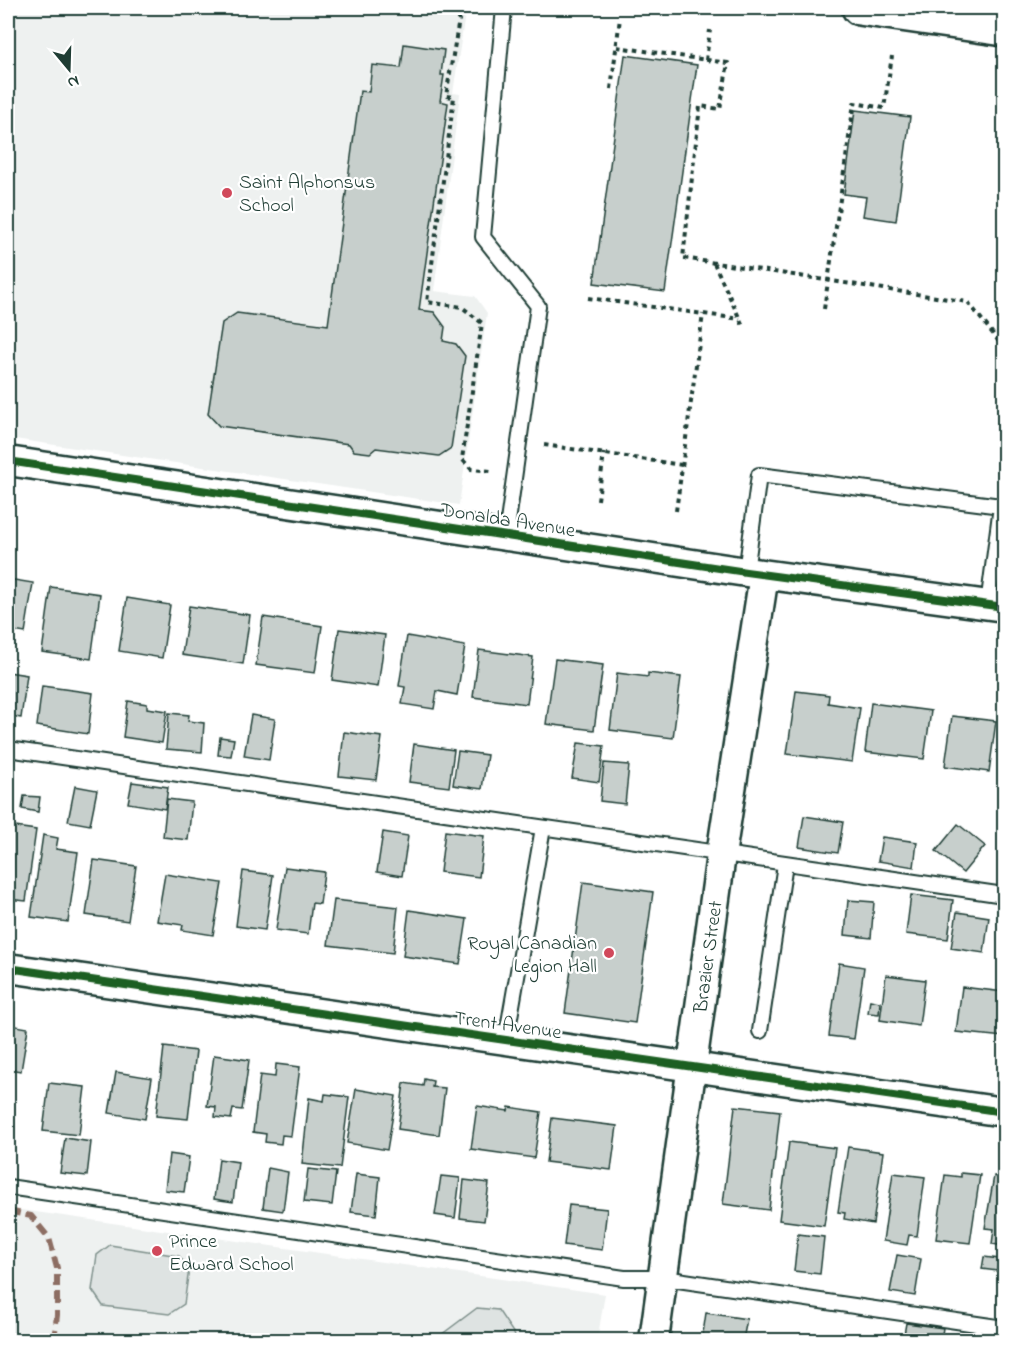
<svg xmlns="http://www.w3.org/2000/svg" width="1012" height="1348" viewBox="0 0 1012 1348" font-family="'Indie Flower',sans-serif">
  <style>
    .built { fill: #eef1f0 }
    .green { fill: #dee3e2; stroke: #7e908b; stroke-width: 1.5 }
    .building { fill: #c7cfcc; stroke: #1f3d34; stroke-width: 1.5 }
    .lines { fill: none; stroke-linecap: round; stroke-linejoin: round }
    .service-casing { stroke: #1f3d34; stroke-width: 18 }
    .minor-casing { stroke: #1f3d34; stroke-width: 33 }
    .tertiary-casing { stroke: #1f3d34; stroke-width: 38 }
    .path { stroke: #1f3d34; stroke-width: 4; stroke-dasharray: 4.5 4.5; stroke-linecap: butt }
    .service { stroke: #fff; stroke-width: 14 }
    .minor { stroke: #fff; stroke-width: 28 }
    .tertiary { stroke: #fff; stroke-width: 33 }
    .quiet { stroke: #8d6e63; stroke-width: 6; stroke-dasharray: 12 6; stroke-linecap: butt }
    .cycleway-casing { stroke: #fff; stroke-width: 11 }
    .cycleway { stroke: #1b5e20; stroke-width: 8 }
    .poi-dot { fill: #d1495b; stroke: #fff; stroke-width: 2 }
    .labels { text-anchor: middle; stroke-width: 4.5; stroke-linejoin: round; paint-order: stroke }
    .poi-label { font-size: 20px; fill: #1f3d34; stroke: #fff; text-anchor: start }
    .street-label { font-size: 20px; fill: #1f3d34; stroke: #fff }
  </style>
  <rect width="100%" height="100%" fill="#fff"/>
  <filter id="ink" filterUnits="userSpaceOnUse"><feTurbulence type="fractalNoise" baseFrequency=".0167" numOctaves="2"/><feDisplacementMap in="SourceGraphic" scale="12" xChannelSelector="R" yChannelSelector="G"/><feConvolveMatrix kernelMatrix="1 2 1 2 8 2 1 2 1" color-interpolation-filters="sRGB"/></filter>
  <g filter="url(#ink)">
    <g class="built">
      <path d="M8,8H466L453,93L460,94L434,291L475,296L487,313L459,505L8,438Z"/>
      <path d="M8,1208L605,1294L598,1336L592,1340H8Z"/>
    </g>
    <g class="green">
      <path d="M110,1245L179,1256L189,1269L184,1304L169,1314L103,1306L92,1290L97,1255Z"/>
      <path d="M477,1308L498,1310L518,1340H436L437,1338Z"/>
    </g>
    <g class="building">
      <path d="M404,44L444,50L441,75H444L440,101L448,103L419,310L434,312L445,327L443,341L456,344L465,356L451,448L439,456L376,448L370,453L354,451L349,444L219,426L208,414L222,323L237,313L328,325L360,91L369,92L372,65L401,68Z"/>
      <path d="M625,55L697,65L665,292L594,283Z"/>
      <path d="M855,110L910,117L896,221L863,216L866,197L844,194Z"/>
      <path d="M8,579L33,583L25,633L8,630Z"/>
      <path d="M51,587L100,594L91,659L42,652Z"/>
      <path d="M127,598L170,605L162,658L119,651Z"/>
      <path d="M189,606L250,615L243,664L182,655Z"/>
      <path d="M263,617L322,626L315,673L256,665Z"/>
      <path d="M339,629L385,635L378,687L332,680Z"/>
      <path d="M407,636L465,646L457,695L437,691L434,709L402,704L405,687L399,686Z"/>
      <path d="M479,650L533,657L527,704L473,697Z"/>
      <path d="M555,659L603,665L594,730L546,724Z"/>
      <path d="M8,672L27,675L21,718L8,716Z"/>
      <path d="M617,673L648,677V673L681,677L673,738L610,730Z"/>
      <path d="M42,686L93,693L88,734L37,726Z"/>
      <path d="M796,691L829,695L828,703L860,708L852,762L787,754Z"/>
      <path d="M128,701L147,704V708L167,711L162,743L123,737Z"/>
      <path d="M871,703L931,711L924,759L865,752Z"/>
      <path d="M169,713L189,715L188,721L204,723L202,752L166,749Z"/>
      <path d="M251,715L275,719L269,760L244,756Z"/>
      <path d="M952,716L996,721L989,772L945,766Z"/>
      <path d="M344,732L382,737L376,780L339,776Z"/>
      <path d="M220,737L234,739L231,756L218,755Z"/>
      <path d="M578,743L604,746L599,782L572,778Z"/>
      <path d="M414,744L454,750L449,787L409,782Z"/>
      <path d="M458,751L487,755L482,789L453,785Z"/>
      <path d="M604,763L629,765L625,804L600,801Z"/>
      <path d="M132,782L168,787L165,809L128,803Z"/>
      <path d="M75,786L97,790L90,825L68,821Z"/>
      <path d="M24,796L40,797L38,812L22,809Z"/>
      <path d="M167,799L192,802L188,840L163,837Z"/>
      <path d="M804,816L843,822L838,853L799,847Z"/>
      <path d="M958,824L985,846L963,873L936,851Z"/>
      <path d="M8,826L36,830L26,901L8,899Z"/>
      <path d="M445,831L484,836L479,877L440,872Z"/>
      <path d="M383,832L408,836L402,876L377,872Z"/>
      <path d="M43,835L58,838L56,849L78,852L68,922L31,917Z"/>
      <path d="M882,837L917,842L914,867L878,861Z"/>
      <path d="M94,860L136,866L128,921L86,915Z"/>
      <path d="M285,867L324,872L320,904L312,903L308,934L276,930Z"/>
      <path d="M243,871L273,875L265,930L236,926Z"/>
      <path d="M165,874L222,883L213,935L182,930L183,925L157,921Z"/>
      <path d="M583,882L653,892L635,1023L565,1013Z"/>
      <path d="M911,895L953,900L948,939L906,934Z"/>
      <path d="M334,900L398,907L393,953L328,945Z"/>
      <path d="M848,900L874,902L871,938L845,935Z"/>
      <path d="M409,910L467,919L460,964L403,956Z"/>
      <path d="M957,912L989,917L984,953L951,948Z"/>
      <path d="M839,963L864,967L854,1039L829,1036Z"/>
      <path d="M886,975L925,980L919,1026L880,1020Z"/>
      <path d="M962,987L1004,992V1037L956,1032Z"/>
      <path d="M870,1000L880,1002L879,1014L868,1013Z"/>
      <path d="M8,1018H11L10,1025L28,1028L21,1071L8,1069Z"/>
      <path d="M164,1047L196,1051L188,1119L156,1116Z"/>
      <path d="M214,1055L249,1060L242,1110L233,1109L231,1119L215,1117L216,1107L207,1106Z"/>
      <path d="M276,1064L300,1067L291,1136L282,1135L281,1144L265,1142L266,1134L253,1132L260,1075L275,1077Z"/>
      <path d="M116,1072L152,1078L145,1119L109,1113Z"/>
      <path d="M424,1079L433,1081L432,1087L445,1088L439,1135L398,1129L404,1083L423,1086Z"/>
      <path d="M49,1083L85,1087L79,1135L43,1131Z"/>
      <path d="M356,1089L396,1096L387,1150L347,1143Z"/>
      <path d="M325,1094L349,1097L340,1168L302,1164L309,1098L324,1101Z"/>
      <path d="M477,1106L508,1111L509,1107L541,1112L534,1158L471,1149Z"/>
      <path d="M735,1106L780,1111L769,1210L723,1204Z"/>
      <path d="M552,1118L617,1126L611,1170L546,1162Z"/>
      <path d="M65,1138L91,1142L87,1176L60,1173Z"/>
      <path d="M789,1142L835,1148L824,1226L779,1220Z"/>
      <path d="M848,1147L883,1152L873,1224L844,1219L845,1213L838,1212Z"/>
      <path d="M169,1154L189,1157L184,1192L165,1190Z"/>
      <path d="M219,1159L238,1162L233,1202L214,1199Z"/>
      <path d="M268,1168L288,1172L283,1211L263,1208Z"/>
      <path d="M308,1169L336,1172L332,1205L304,1202Z"/>
      <path d="M1002,1170H1004V1246L992,1244L994,1229L985,1228L994,1176L1001,1178Z"/>
      <path d="M893,1173L925,1177L917,1236L909,1235L907,1245L883,1241Z"/>
      <path d="M961,1173L980,1175L970,1243L936,1239L945,1175L961,1177Z"/>
      <path d="M356,1174L380,1177L376,1215L351,1212Z"/>
      <path d="M441,1176L460,1178L455,1218L435,1215Z"/>
      <path d="M464,1180L489,1183L484,1221L460,1218Z"/>
      <path d="M569,1205L607,1209L602,1250L564,1245Z"/>
      <path d="M798,1234L824,1237L820,1274L794,1271Z"/>
      <path d="M897,1255L921,1259L915,1296L890,1292Z"/>
      <path d="M984,1257L999,1259L997,1271L982,1269Z"/>
      <path d="M706,1313L747,1319L743,1340H702Z"/>
      <path d="M906,1323L943,1328L941,1340H903Z"/>
      <path d="M799,1334L832,1338L831,1340H799Z"/>
    </g>
    <g class="lines">
      <defs>
        <g id="service">
          <path d="M504,8L483,237L538,306L506,536"/>
          <path d="M746,572L759,475L1001,506L988,605"/>
          <path d="M8,749L1004,895"/>
          <path d="M760,1031L785,864"/>
          <path d="M506,1040L543,828"/>
          <path d="M8,1187L624,1278H664L1004,1328"/>
        </g>
        <g id="minor">
          <path d="M8,461L746,572L1004,607"/>
          <path d="M8,968L1004,1112"/>
          <path id="s1" d="M654,1340L721,855L764,575"/>
        </g>
        <path id="tertiary" d="M859,8L1004,29"/>
      </defs>
      <use href="#service" class="service-casing"/>
      <use href="#minor" class="minor-casing"/>
      <use href="#tertiary" class="tertiary-casing"/>
      <g class="path">
        <path d="M461,8L446,96L454,97L427,302L462,307L482,323L462,459L471,469L491,471"/>
        <path d="M617,47L728,63L720,109L700,106L683,258L968,302L1004,348"/>
        <path d="M706,60L710,30"/>
        <path d="M611,89L620,18"/>
        <path d="M714,263L744,328"/>
        <path d="M588,298L740,319"/>
        <path d="M824,309L854,103L884,108L892,56"/>
        <path d="M1004,412L998,451L1004,452"/>
        <path d="M544,445L682,465"/>
        <path d="M598,500L604,453"/>
        <path d="M676,511L703,314"/>
        <path d="M591,1340L597,1335"/>
      </g>
      <use href="#service" class="service"/>
      <use href="#minor" class="minor"/>
      <use href="#tertiary" class="tertiary"/>
      <path class="quiet" d="M8,1211L31,1216L49,1238L57,1268V1315L54,1340"/>
      <defs>
        <g id="cycleway">
          <path d="M8,461L746,572L1004,607"/>
          <path d="M8,968L1004,1112"/>
        </g>
      </defs>
      <use href="#cycleway" class="cycleway-casing"/>
      <use href="#cycleway" class="cycleway"/>
    </g>
  </g>
  <g class="poi-dot">
    <circle cx="227" cy="193" r="6"/>
    <circle cx="609" cy="953" r="6"/>
    <circle cx="157" cy="1251" r="6"/>
  </g>
  <g class="labels">
    <g class="poi-label">
      <text x="239" y="188">Saint Alphonsus<tspan x="239" dy="23">School</tspan></text>
      <text x="597" y="949" text-anchor="end">Royal Canadian<tspan x="597" dy="23">Legion Hall</tspan></text>
      <text x="169" y="1247">Prince<tspan x="169" dy="23">Edward School</tspan></text>
    </g>
    <g class="street-label">
      <text transform="translate(508 519) rotate(9)" y="7">Donalda Avenue</text>
      <text dy="7" stroke="none"><textPath href="#s1" startOffset="387">Brazier Street</textPath></text>
      <text transform="translate(508 1024) rotate(8)" y="7">Trent Avenue</text>
    </g>
  </g>
  <rect width="1012" height="1348" fill="none" stroke="#fff" stroke-width="30"/>
  <rect x="15" y="15" width="982" height="1318" fill="none" stroke="#1f3d34" stroke-width="2" filter="url(#ink)"/>
  <g transform="translate(69 69) rotate(161)" stroke="#ffffff" stroke-width="4.5" paint-order="stroke">
  <path d="M0-4.5L10 22L0 15L-10 22Z" fill="#1f3d34"/>
  <text y="-9" font-size="16" font-weight="bold" text-anchor="middle" fill="#1f3d34">N</text>
  </g>
</svg>
